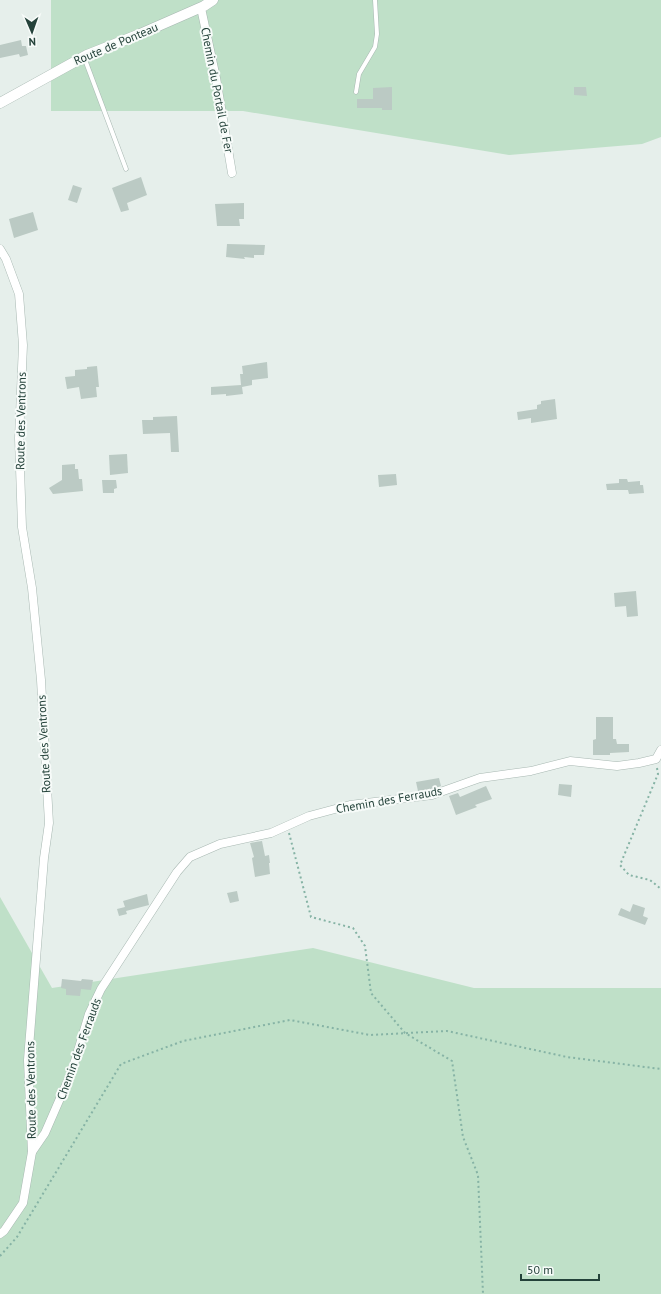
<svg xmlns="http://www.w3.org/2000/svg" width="661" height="1294" viewBox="0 0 661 1294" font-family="'PT Sans',sans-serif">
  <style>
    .green { fill: #bfe0c8 }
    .building { fill: #bbcac4 }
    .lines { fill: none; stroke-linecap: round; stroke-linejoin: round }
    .service-casing { stroke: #a8b8b2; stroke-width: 5 }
    .minor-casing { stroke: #a8b8b2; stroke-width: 9 }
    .tertiary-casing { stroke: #a8b8b2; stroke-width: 11 }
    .path { stroke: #86b3a5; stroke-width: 2; stroke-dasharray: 2 3; stroke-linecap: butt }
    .service { stroke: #fff; stroke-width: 4 }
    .minor { stroke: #fff; stroke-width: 8 }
    .tertiary { stroke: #fff; stroke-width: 10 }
    .labels { text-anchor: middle; stroke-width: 4; stroke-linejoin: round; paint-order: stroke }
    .street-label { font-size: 12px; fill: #24423a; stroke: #f7fbf9 }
  </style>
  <rect width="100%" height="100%" fill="#e6efeb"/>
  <g class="green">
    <path d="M51,0H661V137L642,144L509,155L243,111H51Z"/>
    <path d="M0,897L52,988L313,948L474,988H661V1294H0Z"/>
  </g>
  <g class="building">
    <path d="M21,40L22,46H26L28,55L20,57L19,54L0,58V45Z"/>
    <path d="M392,87V110H382V108H357V99H373V88Z"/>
    <path d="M574,87H586L587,96L574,95Z"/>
    <path d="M141,177L147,195L127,203L129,210L121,212L112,188Z"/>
    <path d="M73,185L82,188L77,203L68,200Z"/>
    <path d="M244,203V219H239L240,226H217L215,204Z"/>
    <path d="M33,212L38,230L14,238L9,219Z"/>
    <path d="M227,244L265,245L264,255H254V258L244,257L245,259L226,257Z"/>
    <path d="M267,362L268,378L252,380V385L242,387L243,394L226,396V394L211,395V387L241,385L240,374H243L242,366Z"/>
    <path d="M97,366L99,387H96L97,397L81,399L79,387L67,389L65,377L75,376V370L87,369V367Z"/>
    <path d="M555,399L557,419L531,423V418L518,420L517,412L537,409V405L541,404V401Z"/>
    <path d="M177,416L179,452H171L170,433L143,434L142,420H153V417Z"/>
    <path d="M127,454L128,473L110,475L109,455Z"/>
    <path d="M75,464V469H78L79,479H82L83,491L53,494L49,488L62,480V465Z"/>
    <path d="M396,474L397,485L379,487L378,475Z"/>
    <path d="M619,479H627L628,482L640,481V485H643L644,493L629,494L628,490H607L606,484L619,483Z"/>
    <path d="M102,480H116L117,488L114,489V493H103Z"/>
    <path d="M636,591L638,616L627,617L626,606L615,607L614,593Z"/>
    <path d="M596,717H613V739H616L617,744H629V752L610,753V755H593V740L596,739Z"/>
    <path d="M439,778L441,786L431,790L418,791L416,782Z"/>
    <path d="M559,784L572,785L571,797L558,795Z"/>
    <path d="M486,786L492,799L475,805L477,807L456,815L449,796L458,793L460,797Z"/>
    <path d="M262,841L265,856L269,855L270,863H269L270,874L255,877L252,858L254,857L250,843Z"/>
    <path d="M237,891L239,901L230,903L227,893Z"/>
    <path d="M147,894L149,905L126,911L127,914L119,916L117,909L125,907L123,901Z"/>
    <path d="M633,904L645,908L643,916L648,918L645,925L618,915L621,908L630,912Z"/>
    <path d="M62,979L81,981L82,979L93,980L91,990L81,989L80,996L66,995V989L61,988Z"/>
  </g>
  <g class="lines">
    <defs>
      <g id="service">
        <path d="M84,57L126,169"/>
        <path d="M356,92L359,74L375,47L377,34L375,0"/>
      </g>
      <g id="minor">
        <path d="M201,8L216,78L232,173"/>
        <path d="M0,249L6,259L19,294L23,345L19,438L22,527L32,588L41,680L49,823L44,858L28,1060L32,1152L23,1203L4,1231L0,1234"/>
        <path d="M32,1152L45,1133L72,1071L89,1014L101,989L177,872L190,857L220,844L271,833L309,816L350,805L432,795L480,778L531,771L570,761L617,766L639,763L656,759L661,750"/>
      </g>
      <path id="tertiary" d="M0,103L87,55L140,34L204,6L213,0"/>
    </defs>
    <use href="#service" class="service-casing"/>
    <use href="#minor" class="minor-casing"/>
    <use href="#tertiary" class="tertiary-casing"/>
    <g class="path">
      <path d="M657,768L658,774L620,865L629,875L650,880L661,889"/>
      <path d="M289,833L311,917L353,928L365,946L371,993L405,1033L452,1061L463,1137L478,1175L483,1294"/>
      <path d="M0,1256L17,1237L121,1064L183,1041L290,1020L370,1035L447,1031L567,1057L661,1069"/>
    </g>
    <use href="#service" class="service"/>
    <use href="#minor" class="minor"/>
    <use href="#tertiary" class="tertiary"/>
  </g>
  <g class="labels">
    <g class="street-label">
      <text transform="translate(116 44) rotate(-23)" y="4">Route de Ponteau</text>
      <text transform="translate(217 90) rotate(79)" y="4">Chemin du Portail de Fer</text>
      <text transform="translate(21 421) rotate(-89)" y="4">Route des Ventrons</text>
      <text transform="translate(44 744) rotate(-93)" y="4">Route des Ventrons</text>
      <text transform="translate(389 800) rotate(-10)" y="4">Chemin des Ferrauds</text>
      <text transform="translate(79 1049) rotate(-70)" y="4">Chemin des Ferrauds</text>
      <text transform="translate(31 1090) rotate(-91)" y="4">Route des Ventrons</text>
    </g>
  </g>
  <g transform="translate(32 32) rotate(178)" stroke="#f7fbf9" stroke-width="3" paint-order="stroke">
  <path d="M0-3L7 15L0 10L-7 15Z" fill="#24423a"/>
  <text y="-6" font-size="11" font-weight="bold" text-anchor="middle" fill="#24423a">N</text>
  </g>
  <path d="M521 1274v6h78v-6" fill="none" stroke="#24423a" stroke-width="2"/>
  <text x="527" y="1274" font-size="12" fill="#24423a" stroke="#f7fbf9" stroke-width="3" paint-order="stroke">50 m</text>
</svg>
